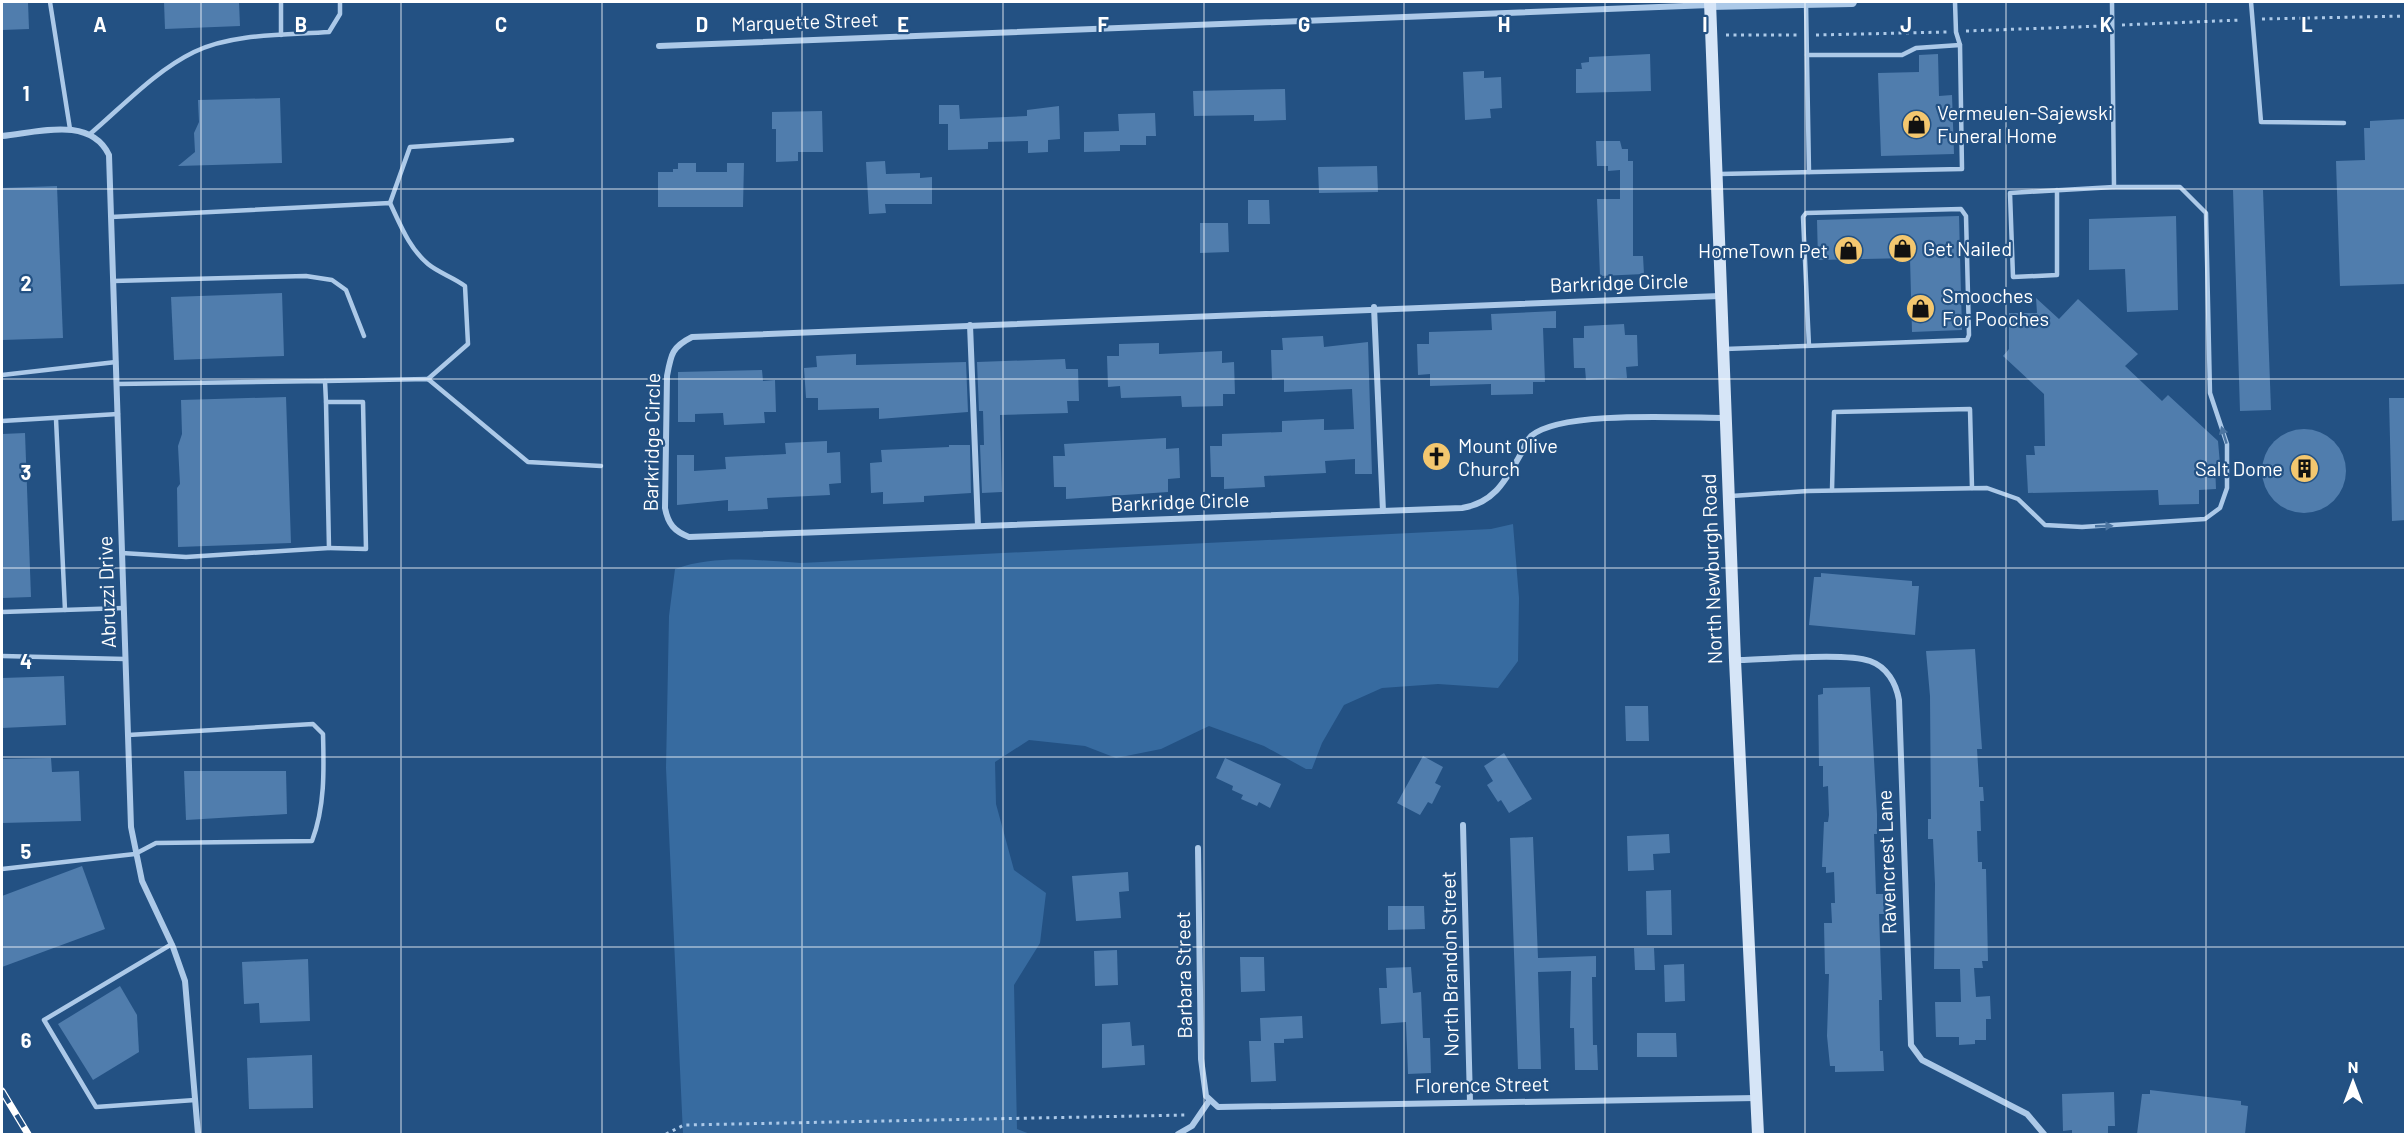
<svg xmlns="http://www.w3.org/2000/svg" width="2407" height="1136" viewBox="0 0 2407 1136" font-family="Barlow,sans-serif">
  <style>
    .green { fill: #376ba0 }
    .building { fill: #507dad }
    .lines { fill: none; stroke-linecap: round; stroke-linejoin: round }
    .path { stroke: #acc9e8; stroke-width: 3; stroke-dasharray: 3 4.5; stroke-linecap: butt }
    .service { stroke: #acc9e8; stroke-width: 4.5 }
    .minor { stroke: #acc9e8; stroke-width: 6 }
    .tertiary { stroke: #acc9e8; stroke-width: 10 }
    .secondary { stroke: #d6e5f7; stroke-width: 12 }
    .rail-casing { stroke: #fff; stroke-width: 7 }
    .rail { stroke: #235183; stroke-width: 4.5; stroke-dasharray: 14; stroke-linecap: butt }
    .oneway { fill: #4c75a1 }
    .grid { fill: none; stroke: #fff; stroke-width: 1.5; stroke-opacity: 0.55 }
    .labels { text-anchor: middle; stroke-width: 4.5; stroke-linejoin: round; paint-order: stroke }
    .street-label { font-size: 20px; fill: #fff; stroke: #235183 }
    .poi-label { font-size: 20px; fill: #fff; stroke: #235183; text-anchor: start }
    .grid-label { font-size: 20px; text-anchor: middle; font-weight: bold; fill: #fff; stroke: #235183; stroke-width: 4.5; stroke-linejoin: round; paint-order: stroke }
  </style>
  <rect width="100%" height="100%" fill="#235183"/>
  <path class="green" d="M1513,524L1519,598L1518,661L1498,688L1438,684L1382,688L1344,705L1322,743L1312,769H1306L1264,746L1209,726L1161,749L1116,758L1085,746L1029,740L995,762L996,804L1014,870L1046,893L1040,943L1014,985L1017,1129L1030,1134H683L666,768L669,616L675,569C715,555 759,560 801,563L1491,529Z"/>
  <g class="building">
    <path d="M2,2H28L29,29L2,30Z"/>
    <path d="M164,2H239L240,26L165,29Z"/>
    <path d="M1650,54L1651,91L1576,93V69H1582L1581,63L1589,62V57Z"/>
    <path d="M1938,54L1939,96L1952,95L1954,154L1881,156L1878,73L1919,72V55Z"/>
    <path d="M1484,71V78L1501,77L1502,108L1490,109L1491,118L1465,120L1463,72Z"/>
    <path d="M1285,89L1286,120L1254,121V115L1194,116L1193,91Z"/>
    <path d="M280,98L282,163L178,166L195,152L194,133L199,122L198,100Z"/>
    <path d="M939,105H959L960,119L1027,116V110L1059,106L1060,139L1048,140V152L1028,153V141L988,142V149L948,150V124H939Z"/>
    <path d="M822,111L823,152H798V161L776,162V129H772V112Z"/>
    <path d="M1155,113L1156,136H1146V145H1120V151L1084,152V132L1119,131L1118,114Z"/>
    <path d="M2406,119V284L2340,286L2336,161L2365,160L2364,128H2370V121Z"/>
    <path d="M1596,141H1620L1622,149H1628V161H1633V256H1643L1644,274L1600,276L1597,199H1620V170L1608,171V166H1597Z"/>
    <path d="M885,161L886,174L920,173V178L932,177V204H885L886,213L869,214L866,162Z"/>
    <path d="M678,163H696V172H727V163H744L743,207H658V172H673V169H678Z"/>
    <path d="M1377,166L1378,192L1319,193L1318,167Z"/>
    <path d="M57,186L63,338L2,340V188Z"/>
    <path d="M2233,190H2263L2271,410L2240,411Z"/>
    <path d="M1248,200H1269L1270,224H1248Z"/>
    <path d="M1959,216L1962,330L1912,332L1910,258L1818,260L1817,220Z"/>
    <path d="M2176,216L2178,310L2127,312L2125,269L2089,270V219Z"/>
    <path d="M1200,223H1228L1229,252L1200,253Z"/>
    <path d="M282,293L284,356L174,360L171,297Z"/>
    <path d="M2036,298L2059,319L2078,299L2138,354L2125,366L2162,401L2168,395L2218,441L2220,464H2215L2216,489L2199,490V504L2159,505L2158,490L2028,493L2026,455H2035L2034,446H2045L2044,394L2003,356L2009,349V313H2037Z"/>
    <path d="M1556,311V328H1543L1545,382H1533V394L1491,395V384L1430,386V374L1418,375L1417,344H1429V332L1492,330L1491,314Z"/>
    <path d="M1624,324L1625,335H1637L1638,366L1626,367L1627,378L1586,380L1585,368H1574L1573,338H1584V326Z"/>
    <path d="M1323,336L1324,347L1368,342L1372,474H1355V459L1325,461L1326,473L1264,476L1265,487L1224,489V477H1211L1210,446H1222V434L1282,432V421L1324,419V430L1354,429L1352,389L1284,392V379L1272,380L1271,350H1283L1282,338Z"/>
    <path d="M1159,343V354L1222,351V363L1234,362L1235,394H1223V406L1182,407L1181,396L1121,398L1120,386L1108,387L1107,356H1119V344Z"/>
    <path d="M856,354V365L966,362L968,412L879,419V408L818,410V398H806L804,368L817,367L816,356Z"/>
    <path d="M1065,359L1066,369H1078L1079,401H1067L1068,413L1000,415L1002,492L982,493L980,445H984L983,411H979L977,362Z"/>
    <path d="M762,370L763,381L775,380L776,412H764L765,423L724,425L723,413L695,414V422H678V372Z"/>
    <path d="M286,397L291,543L178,547L177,488L180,484L178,446L182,434L181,400Z"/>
    <path d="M2389,398H2406V520L2392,521Z"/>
    <circle cx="2304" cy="471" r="42"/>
    <path d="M25,433L31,597L2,598V434Z"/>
    <path d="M1166,438V449L1179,448L1180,478L1168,479V492L1066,499V487H1054L1053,456H1065L1064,444Z"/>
    <path d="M827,441V453L840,452L841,483L829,484L830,495L767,498L768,509L728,511V500L677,505V455H694V471L726,469L725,457L786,454L785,443Z"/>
    <path d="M949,445H970L971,493L924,496V502L883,504V492L871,493L870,463L882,462L881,450L949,447Z"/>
    <path d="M1821,573L1912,581V586H1919L1915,635L1809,625L1814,577H1821Z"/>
    <path d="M1975,649L1982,749H1977L1979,781V787H1983L1984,801H1980L1981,831H1977L1978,862H1982V869H1986L1988,961H1982L1983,968H1974L1976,997L1990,996L1991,1019H1986V1040H1975V1044L1959,1045V1037H1936L1935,1002H1961L1960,969H1934L1935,884L1933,839H1928V819H1931L1930,696L1926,651Z"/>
    <path d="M64,676L66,725L2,728V678Z"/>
    <path d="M1870,687L1877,814V834H1874L1876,894H1883L1884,914H1879L1882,1000H1879L1880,1051H1883L1884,1071L1835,1072V1066H1830L1827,1036L1829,974H1825L1824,923H1832L1831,903H1835L1834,872L1826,873V867H1822L1824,822H1828L1829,815L1828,786L1823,787V766H1819L1818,695L1823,694V688Z"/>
    <path d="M1625,706H1648L1649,741H1626Z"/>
    <path d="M1504,753L1532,799L1509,813L1501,800L1498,802L1487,785L1493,781L1484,766Z"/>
    <path d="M1423,756L1443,767L1435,783L1441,786L1432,804L1428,802L1420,815L1397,803Z"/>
    <path d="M51,758L52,772L79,771L81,821L2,823V759Z"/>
    <path d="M1225,758L1281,784L1270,808L1259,802L1257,806L1241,799L1243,795L1232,790L1233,786L1216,778Z"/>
    <path d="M184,771H286L287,814L186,820Z"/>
    <path d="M1669,834L1670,853L1653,854L1654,870L1628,871L1627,836Z"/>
    <path d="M1533,837L1538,958L1596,956V977H1592L1593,1045H1597L1598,1070H1575L1574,1028H1570L1571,971L1538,972L1541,1069H1518L1510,838Z"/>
    <path d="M82,866L105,929L2,967V896Z"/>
    <path d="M1128,872L1129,891L1119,892L1121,918L1076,921L1072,876Z"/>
    <path d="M1671,890L1672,935H1647L1646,891Z"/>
    <path d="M1388,906H1424L1425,929L1388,930Z"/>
    <path d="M1634,948H1654L1655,970H1635Z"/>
    <path d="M1117,950L1118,985L1095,986L1094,951Z"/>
    <path d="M1240,957H1264L1265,991L1241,992Z"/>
    <path d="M308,959L310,1021L260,1023L259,1003L244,1004L242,962Z"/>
    <path d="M1684,964L1685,1001L1665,1002L1664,965Z"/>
    <path d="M1411,967L1413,993L1421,992L1423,1038H1430L1431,1073L1408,1074L1406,1022L1381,1024L1379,988H1387L1386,968Z"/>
    <path d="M120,986L137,1015L139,1052L93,1080L58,1024Z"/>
    <path d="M1302,1016L1303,1038L1284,1039V1043H1274L1276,1081L1251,1082L1249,1041H1261L1260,1018Z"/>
    <path d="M1130,1022L1132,1046L1144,1045L1145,1065L1102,1068V1024Z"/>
    <path d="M1637,1033H1676L1677,1057H1637Z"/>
    <path d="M312,1055L313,1108L249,1109L247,1058Z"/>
    <path d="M2150,1090L2241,1101V1105L2248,1106L2245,1134H2137L2142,1094H2150Z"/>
    <path d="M2114,1092L2115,1126H2108V1134H2072V1130L2063,1131L2062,1094Z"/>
  </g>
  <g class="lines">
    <g class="path">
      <path d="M2262,19L2406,16"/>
      <path d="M2122,25L2241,20"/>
      <path d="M1966,31L2103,26"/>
      <path d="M1726,35H1797"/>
      <path d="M1816,35L1947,32"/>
      <path d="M666,1134L684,1125L1186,1115"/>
    </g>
    <g class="service">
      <path d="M50,2L70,129"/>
      <path d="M281,2V35"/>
      <path d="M2251,2L2261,122L2344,123"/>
      <path d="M1806,3L1809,172"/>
      <path d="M1807,55H1902L1916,48L1960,45"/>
      <path d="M90,134C123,106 155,71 194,52C232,33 288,35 329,32L340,14V2"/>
      <path d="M1719,174L1962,169L1960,45L1956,32L1955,2"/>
      <path d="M2057,190V275L2013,277L2010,193L2114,187"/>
      <path d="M390,203L410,147L512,140"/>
      <path d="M111,217L390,203C400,224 409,248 428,264C439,273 453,277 465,286L468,344L428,379"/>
      <path d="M113,281L306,276L332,280L346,290L364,336"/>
      <path d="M1725,349L1967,340L1969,335L1966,216L1961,209L1806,213L1803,217L1809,346"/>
      <path d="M2,375L116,362"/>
      <path d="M325,381L428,379L528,462L601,466"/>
      <path d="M117,384L325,381L326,402L329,548L186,557L122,553"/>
      <path d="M326,402H363L366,549L329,548"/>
      <path d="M56,419L65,610"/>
      <path d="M2,421L118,414"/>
      <path d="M1832,490L1834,412L1970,409L1972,488"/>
      <path d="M1731,496L1808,491L1987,488L2018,499L2045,525L2082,527L2205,519L2220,508L2227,488V444L2210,393L2206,213L2180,187H2114L2112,2"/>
      <path d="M2,612L124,608"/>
      <path d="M2,656L125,659"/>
      <path d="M2,869L135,854L156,843L312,841C325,807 324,770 323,734L313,724L128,735"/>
      <path d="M172,944L44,1020L96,1107L195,1100"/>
    </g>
    <g class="minor">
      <path d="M659,46L1710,5"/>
      <path d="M2,136C36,133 90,115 109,155L131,827L142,881L173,947L185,981L198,1134"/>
      <path d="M1720,296L692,337C672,347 671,354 667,376L665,508C668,524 674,531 689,537L1462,508C1495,503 1506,479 1522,452C1524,447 1527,440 1531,436C1561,410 1685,418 1726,418"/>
      <path d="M1374,307L1383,511"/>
      <path d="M970,325L978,526"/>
      <path d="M1735,660C1766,660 1844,652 1870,661C1887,667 1896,683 1899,700L1911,1045L1922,1060L2027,1114L2044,1134"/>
      <path d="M1463,825L1470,1102"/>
      <path d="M1198,848L1201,1059L1206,1096L1218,1107L1756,1098"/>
      <path d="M1178,1134L1192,1126L1209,1101"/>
    </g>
    <path class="tertiary" d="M1710,5L1852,2"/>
    <path class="secondary" d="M1710,2L1735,660L1758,1134"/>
    <defs>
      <path id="rail" d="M2,1091L28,1134"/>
    </defs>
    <use href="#rail" class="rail-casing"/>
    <use href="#rail" class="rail"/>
  </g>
  <defs><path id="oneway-solid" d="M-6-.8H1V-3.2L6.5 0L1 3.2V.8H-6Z" transform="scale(1.5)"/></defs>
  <g class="oneway">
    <use href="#oneway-solid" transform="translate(2224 435) rotate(-107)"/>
    <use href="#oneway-solid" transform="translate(2104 526) rotate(-2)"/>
  </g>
  <path class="grid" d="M201,2V1134M401,2V1134M602,2V1134M802,2V1134M1003,2V1134M1204,2V1134M1404,2V1134M1605,2V1134M1805,2V1134M2006,2V1134M2206,2V1134M2,189H2406M2,379H2406M2,568H2406M2,757H2406M2,947H2406"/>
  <defs>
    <symbol id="shop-disc" viewBox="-11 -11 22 22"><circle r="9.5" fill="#f3c76f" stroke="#235183"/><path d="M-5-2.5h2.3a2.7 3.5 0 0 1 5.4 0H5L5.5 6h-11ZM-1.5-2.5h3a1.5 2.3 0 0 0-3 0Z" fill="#111"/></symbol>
    <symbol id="church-disc" viewBox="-11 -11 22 22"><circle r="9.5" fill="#f3c76f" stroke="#235183"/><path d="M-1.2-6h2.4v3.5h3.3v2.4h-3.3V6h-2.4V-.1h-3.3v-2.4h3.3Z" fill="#111"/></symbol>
    <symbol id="building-disc" viewBox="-11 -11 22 22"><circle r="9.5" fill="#f3c76f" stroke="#235183"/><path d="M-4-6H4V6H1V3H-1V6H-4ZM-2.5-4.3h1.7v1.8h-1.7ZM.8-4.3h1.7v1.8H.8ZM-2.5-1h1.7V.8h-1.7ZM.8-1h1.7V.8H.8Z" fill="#111"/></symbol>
  </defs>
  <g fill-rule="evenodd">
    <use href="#shop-disc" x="1900" y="108" width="33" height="33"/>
    <use href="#shop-disc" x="1886" y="232" width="33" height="33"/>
    <use href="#shop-disc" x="1832" y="234" width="33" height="33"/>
    <use href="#shop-disc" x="1904" y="292" width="33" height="33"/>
    <use href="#church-disc" x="1420" y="440" width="33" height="33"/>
    <use href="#building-disc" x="2288" y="452" width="33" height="33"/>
  </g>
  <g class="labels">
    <g class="street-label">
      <text transform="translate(805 22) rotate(-2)" y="7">Marquette Street</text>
      <text transform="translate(1619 283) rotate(-2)" y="7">Barkridge Circle</text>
      <text transform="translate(652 442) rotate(-89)" y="7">Barkridge Circle</text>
      <text transform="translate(1180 502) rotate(-2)" y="7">Barkridge Circle</text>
      <text transform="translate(1712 569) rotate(-92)" y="7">North Newburgh Road</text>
      <text transform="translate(107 592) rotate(-92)" y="7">Abruzzi Drive</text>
      <text transform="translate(1887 862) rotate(-92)" y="7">Ravencrest Lane</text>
      <text transform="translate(1450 964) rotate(-91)" y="7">North Brandon Street</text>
      <text transform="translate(1184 975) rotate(-91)" y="7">Barbara Street</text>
      <text transform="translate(1482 1085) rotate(-1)" y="7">Florence Street</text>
    </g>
    <g class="poi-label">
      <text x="1937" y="120">Vermeulen-Sajewski<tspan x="1937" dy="23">Funeral Home</tspan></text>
      <text x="1923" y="256">Get Nailed</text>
      <text x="1828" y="258" text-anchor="end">HomeTown Pet</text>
      <text x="1942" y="303">Smooches<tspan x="1942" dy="23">For Pooches</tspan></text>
      <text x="1458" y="453">Mount Olive<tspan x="1458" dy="23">Church</tspan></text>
      <text x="2283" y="476" text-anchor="end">Salt Dome</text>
    </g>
  </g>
  <g class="grid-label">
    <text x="100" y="32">A</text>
    <text x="301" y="32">B</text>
    <text x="501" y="32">C</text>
    <text x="702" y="32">D</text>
    <text x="903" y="32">E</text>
    <text x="1103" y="32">F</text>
    <text x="1304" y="32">G</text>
    <text x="1504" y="32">H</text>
    <text x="1705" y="32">I</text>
    <text x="1906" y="32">J</text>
    <text x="2106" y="32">K</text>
    <text x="2307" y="32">L</text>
    <text x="26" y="101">1</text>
    <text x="26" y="291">2</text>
    <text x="26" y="480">3</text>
    <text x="26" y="669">4</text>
    <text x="26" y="859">5</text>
    <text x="26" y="1048">6</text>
  </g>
  <rect width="2407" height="1136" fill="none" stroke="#ffffff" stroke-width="6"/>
  <g transform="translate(2353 1082)" stroke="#235183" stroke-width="4.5" paint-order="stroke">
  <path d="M0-4.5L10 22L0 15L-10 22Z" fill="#ffffff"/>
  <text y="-9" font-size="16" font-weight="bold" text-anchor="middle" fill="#ffffff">N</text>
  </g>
</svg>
